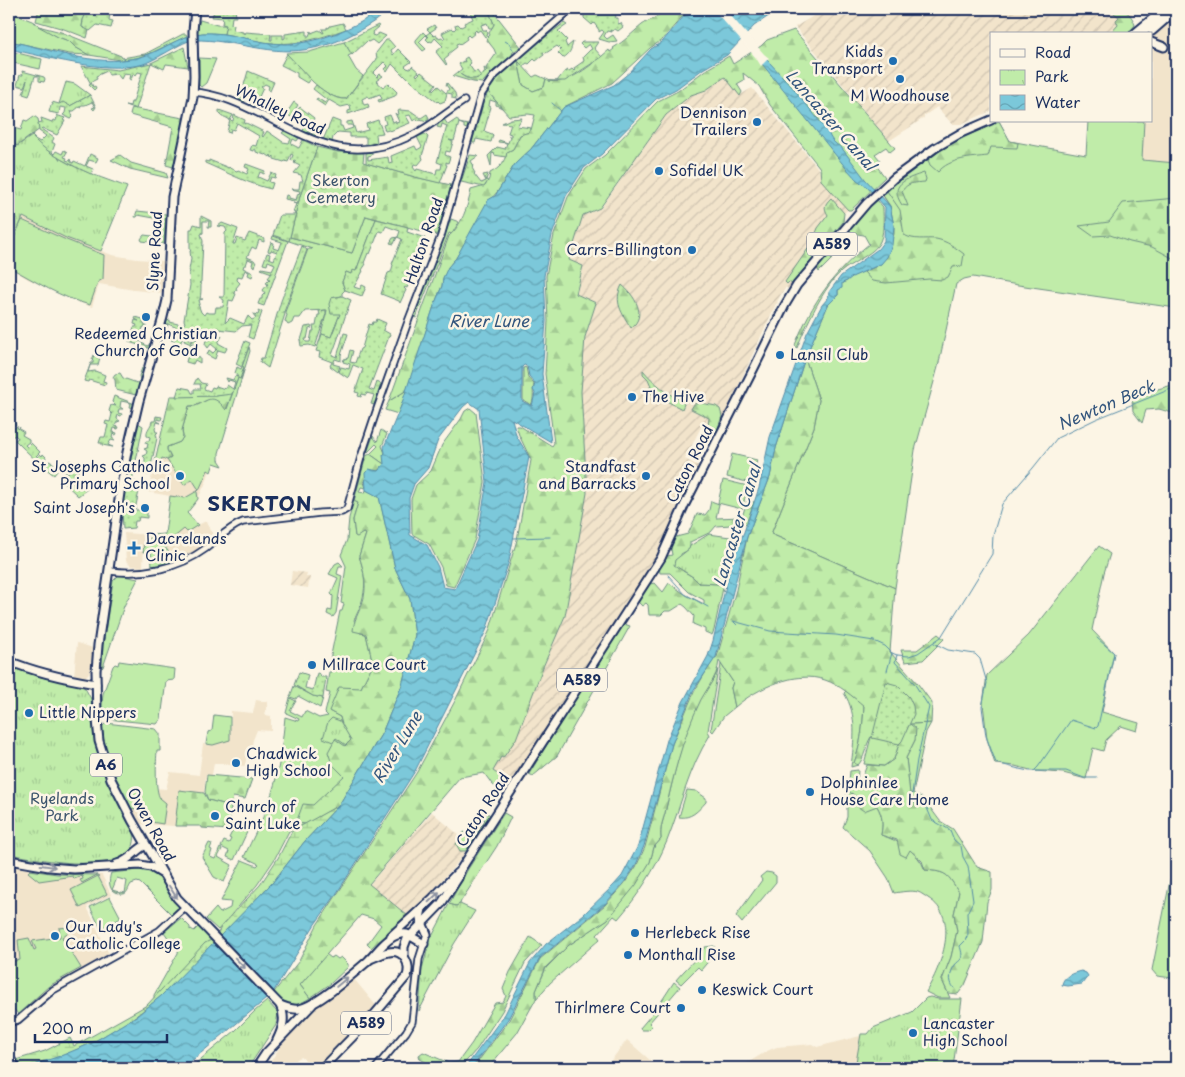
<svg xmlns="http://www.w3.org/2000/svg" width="1185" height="1077" viewBox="0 0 1185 1077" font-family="'Playpen Sans',sans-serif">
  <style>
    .built { fill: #f2e4cb }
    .industrial { fill: url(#industrial-furrows) }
    .grass { fill: #c0eca9; stroke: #6e8e84 }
    .forest { fill: url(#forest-firs); stroke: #6e8e84 }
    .wetland { fill: url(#wetland-marsh); stroke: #6e8e84 }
    .cemetery { fill: url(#cemetery-stones); stroke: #6e8e84 }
    .park { fill: url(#park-tufts); stroke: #6e8e84 }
    .garden { fill: url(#garden-dots); stroke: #6e8e84 }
    .water { fill: url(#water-waves); stroke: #558ba8; fill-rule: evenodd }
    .pier { fill: #fcf5e5 }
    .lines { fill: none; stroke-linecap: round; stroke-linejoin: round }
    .stream { stroke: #558ba8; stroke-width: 1 }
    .minor-casing { stroke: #1b2f5e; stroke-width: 9 }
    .major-casing { stroke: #1b2f5e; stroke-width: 11 }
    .minor { stroke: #fcf5e5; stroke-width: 5.5 }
    .major { stroke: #fcf5e5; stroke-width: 7 }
    .oneway { stroke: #8c92a2 }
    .poi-dot { fill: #1f6fb2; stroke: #fcf5e5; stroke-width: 2 }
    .labels { text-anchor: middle; stroke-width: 5; stroke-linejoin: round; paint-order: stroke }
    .shield { fill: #fcf5e5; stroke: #5e6a86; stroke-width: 1 }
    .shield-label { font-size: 14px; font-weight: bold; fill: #1b2f5e }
    .poi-label { font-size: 15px; fill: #1b2f5e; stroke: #fcf5e5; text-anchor: start }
    .street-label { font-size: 15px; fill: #1b2f5e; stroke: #fcf5e5 }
    .park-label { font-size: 15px; fill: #3c556d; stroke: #fcf5e5 }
    .water-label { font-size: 16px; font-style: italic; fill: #33557d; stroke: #fcf5e5 }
    .district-label { font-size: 20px; font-weight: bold; letter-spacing: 1px; fill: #1b2f5e; stroke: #fcf5e5 }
  </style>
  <defs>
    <pattern id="industrial-furrows" width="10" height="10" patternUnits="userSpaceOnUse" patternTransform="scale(1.25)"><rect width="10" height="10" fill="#f2e4cb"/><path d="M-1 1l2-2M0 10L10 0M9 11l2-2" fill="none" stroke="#cfc4b1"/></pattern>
    <pattern id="forest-firs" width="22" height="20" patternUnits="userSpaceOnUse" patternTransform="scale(1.25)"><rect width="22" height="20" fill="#c0eca9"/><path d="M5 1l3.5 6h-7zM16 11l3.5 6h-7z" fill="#a4cb94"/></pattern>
    <pattern id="wetland-marsh" width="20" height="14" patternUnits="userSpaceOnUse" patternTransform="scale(1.25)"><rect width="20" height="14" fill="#c0eca9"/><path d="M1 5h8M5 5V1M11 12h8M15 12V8" fill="none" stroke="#a4cb94"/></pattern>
    <pattern id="cemetery-stones" width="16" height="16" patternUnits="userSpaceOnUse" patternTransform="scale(1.25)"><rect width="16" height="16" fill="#c0eca9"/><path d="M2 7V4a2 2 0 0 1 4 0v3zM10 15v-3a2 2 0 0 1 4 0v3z" fill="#a4cb94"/></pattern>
    <pattern id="park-tufts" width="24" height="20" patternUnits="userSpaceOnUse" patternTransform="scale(1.25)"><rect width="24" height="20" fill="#c0eca9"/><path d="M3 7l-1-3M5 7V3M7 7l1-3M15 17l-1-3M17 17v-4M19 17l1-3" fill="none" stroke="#a4cb94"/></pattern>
    <pattern id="garden-dots" width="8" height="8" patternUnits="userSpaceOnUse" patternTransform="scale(1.25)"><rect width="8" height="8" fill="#c0eca9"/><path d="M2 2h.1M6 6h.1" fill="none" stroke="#a4cb94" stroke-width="1.8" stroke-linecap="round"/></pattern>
    <pattern id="water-waves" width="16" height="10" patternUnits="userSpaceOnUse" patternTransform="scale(1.25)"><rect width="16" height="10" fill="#7bc8da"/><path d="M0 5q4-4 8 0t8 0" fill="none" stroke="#64a3b4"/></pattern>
  </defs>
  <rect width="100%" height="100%" fill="#fcf5e5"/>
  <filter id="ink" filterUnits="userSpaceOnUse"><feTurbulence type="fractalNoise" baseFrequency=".02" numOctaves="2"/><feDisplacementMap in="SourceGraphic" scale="10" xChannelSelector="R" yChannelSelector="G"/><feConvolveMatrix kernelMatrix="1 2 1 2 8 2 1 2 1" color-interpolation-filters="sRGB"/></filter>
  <g filter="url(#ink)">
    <g class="built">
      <path d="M1176,17V163L1142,160L1144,121H1151V39Z"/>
      <path d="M23,217L70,239L112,255L137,259L164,261V293L134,290L99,284L92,307L73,300L28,279L9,267V249Z"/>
      <path d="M232,394L207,480L198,499L187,513L198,525L206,521L215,538L191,554L175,561L165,547L170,496L148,492L170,396L191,397Z"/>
      <path d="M124,533L152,535L146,544H144L143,567L131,566L126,561Z"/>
      <path d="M77,643L93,648L90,672L85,677L74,676Z"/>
      <path d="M256,700L268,702L265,715L271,716V731L257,730L253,740L251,750H248L247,754L245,766L214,763L212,775H206L204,793L179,791L175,826L139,824L122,794L139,787L166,789L170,772L199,775L203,744L213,745L230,739L231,711L253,713Z"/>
      <path d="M9,866L57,874L102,875L111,895L87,907L109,954L50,986L19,1015L12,1007L9,1009Z"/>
      <path d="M354,979L378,1008L317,1068L301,1057L297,1059L291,1068H280L271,1061L282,1044L284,1038L315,1006Z"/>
      <path d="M930,997L938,999H962L953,1068H739L767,1051L777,1047L812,1044L817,1047L868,1034L873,1028L912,1012L926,998Z"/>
      <path d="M627,1040L659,1068H605Z"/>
    </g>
    <g class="industrial">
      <path d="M825,9H1146L1135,12L1132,14L1126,34H991V111L961,124H952L937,107L924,116V118L889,141L795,27Z"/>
      <path d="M726,77L740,95L752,88L817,167L820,172V175L850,208L844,213L843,222L788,289L786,287L781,294L777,302L778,303L776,304L762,334L717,432L702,425L685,459L699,466L685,494H683L659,553L511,783L493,771L501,757L503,758L565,616L587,493L581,392L585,337L596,303L576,294L583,266L568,260L583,215L601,208L666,115L691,95L706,90Z"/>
      <path d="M292,571L307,573L306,577H310L308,588L290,585Z"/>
      <path d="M432,812L467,842H473L458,862L422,903L408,916L369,885Z"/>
    </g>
    <g class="grass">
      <path d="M9,12L32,21L58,37L69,41L75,47L89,55L69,54L9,41Z"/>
      <path d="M200,20L217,25H226L224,34L204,33L197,34V29Z"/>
      <path d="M344,42L352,54L348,56L356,70L363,76L346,99C324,100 300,68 286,53L309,52Z"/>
      <path d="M199,58L216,59L206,83L201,87L199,85Z"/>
      <path d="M518,61L533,77L537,75L546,79L544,87L533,91L523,85Z"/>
      <path d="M999,121L1010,141L1086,155L1088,121H1144L1142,160L1176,163V308L1018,285L973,277L964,279L956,284L938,367L915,450L895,588L771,534L814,427L819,400L805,358L828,305L838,295V290L842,283L847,281L851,277L881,264L890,206L882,194L946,146Z"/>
      <path d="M137,211L166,214L164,244L142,241L141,239L144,235L152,236V240H157L158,222L154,220V218L138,215L137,217H135Z"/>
      <path d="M366,216L376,219L356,271L351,274L346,272L342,282L345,290L342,293V296L331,298L337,313L340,314L331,337L322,334L319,343L327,310L305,311L300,318H294L292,323L288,325L285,321L287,315L285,312L308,249H312L289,241L290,237L352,253Z"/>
      <path d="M451,219L459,222L452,234L449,233L416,318L414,317Z"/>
      <path d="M22,220L64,239L104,255L103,279L98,282L90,305C59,297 37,282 9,267V249Z"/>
      <path d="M249,347L250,351L219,453V460L223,466L214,463L211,472L208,470L199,490L197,492L198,499L187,513L198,525L187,532L184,529L172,539L174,542L165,547L175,561L152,566L151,553L143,552L144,544H146L152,535L165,534L170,496L185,498L199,490L192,479L184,485L167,460L171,458L167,450V447L180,442L183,437L182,430L189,406H195C212,400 209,390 227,409L238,378L241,379L244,368L242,367Z"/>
      <path d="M407,390L398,414L385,410L389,401Z"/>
      <path d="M381,430L387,434L382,446L385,453L384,464L370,454L378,446L376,444L367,453L373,436L377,442Z"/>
      <path d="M732,454L757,460L751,483L727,477Z"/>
      <path d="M723,480L748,486L742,509L718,503Z"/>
      <path d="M354,501L358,503L353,520L355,536L363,533L366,534L359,556C368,581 366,597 354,620L360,633L366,634L373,664L361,688L329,711L340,717L343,728L351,740L332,764L345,776L296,823L306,824L289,831L274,860L257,885L218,930L206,919L216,908L220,913L230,908L231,902L221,901L242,860L257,866L259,864L244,857C252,839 262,822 268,804C279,776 282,747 285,717L298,721L299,719L286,713L290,698L296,701L290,711L302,717L305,711L319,718L328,716L325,713L330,693L326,692L329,672H331L334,661L330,660L340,611H342L344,604L341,603L346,566L341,555L347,540L349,518Z"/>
      <path d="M1099,546L1110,554L1104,573L1092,630L1114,653L1102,712L1139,723L1137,731L1121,726L1106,740L1103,751L1093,748L1086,779L1063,773L1034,771L1015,766L995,764L987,739L983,703L987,675L1029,635Z"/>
      <path d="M339,562L343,566H339L337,574L342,576L336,613L333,617L327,614L328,610L332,611L333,596L331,594L338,578L329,574L335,564Z"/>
      <path d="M119,575L138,579L124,606L103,667L102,668L103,644L113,581Z"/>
      <path d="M119,661L175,669L174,680L166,681L161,719L157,724L106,719L101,715L103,694L113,666L115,664L118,665Z"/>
      <path d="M721,664L733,682L731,688L735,707L724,716L713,732L711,730Z"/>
      <path d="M718,669L708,731L710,735C688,770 682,803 667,841C655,870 638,896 618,919L614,916L597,935L600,939L550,983L536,999V991L546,968L569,945L608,919L650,862L654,847L661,839C660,828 662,824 665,813C674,774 683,731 702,696C707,686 715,680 718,669Z"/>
      <path d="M294,686L313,696L323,698L320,708L298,696L296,699L290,697Z"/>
      <path d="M846,691L864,705C863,724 861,745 854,763L858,765L851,767C854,741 858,715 844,693Z"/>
      <path d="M214,715L230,717V740L213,745L206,744L208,732L212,731Z"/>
      <path d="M106,723L156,729L160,734V751H157C156,761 155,791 160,798C162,800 164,801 166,803L163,824L145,821L141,810L130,808C116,782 105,757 102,727Z"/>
      <path d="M931,723L926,732L913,793L910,795L906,758L915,740L910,724Z"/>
      <path d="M687,790L696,791L706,798V802C698,811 691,819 679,817Z"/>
      <path d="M847,792L852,793L858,800L877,806C883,816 883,823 881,835C899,841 918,851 925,870C948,872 947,874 959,892L954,914L957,931L951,957L942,980L950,998H938L926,992C941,966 961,918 928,898C925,896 921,893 918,892C911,890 901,892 894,893L888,878L870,851L843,827L847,817Z"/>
      <path d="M487,813L490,815L466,851H460L456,844L464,832L474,837L485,820L483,819Z"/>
      <path d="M235,826H239L248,830L234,860L227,857L229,851L221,847L224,841L229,843L231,839L229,838Z"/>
      <path d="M209,843L212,844L210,849L212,850L210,857L215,859L220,848L222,849L218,857L232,865L224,882L214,877L202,857Z"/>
      <path d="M1176,866V970L1175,976L1172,978L1157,976L1152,970L1171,876Z"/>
      <path d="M30,870L57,874L97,875L82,883L80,880L83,879L82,876L74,879L73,876L39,881L28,872Z"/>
      <path d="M139,870L151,871L156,874L180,905L178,909L177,908L171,914L140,883L137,882L131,884C127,890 128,895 120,894L121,892L125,893L127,881L117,878L112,890L119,892V893C109,893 108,881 111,873Z"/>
      <path d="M766,872L772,873L776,876V882L742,923L736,916L762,880L760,877Z"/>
      <path d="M98,876L107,894L80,908L71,890Z"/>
      <path d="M110,897L121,918L101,929L90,907Z"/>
      <path d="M181,918L190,927V930L191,929L194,931L198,927L211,940L205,944L154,999V995L178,953L179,944L169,939L164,932Z"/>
      <path d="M69,927L71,930L62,937L81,968L49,986L18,1014L12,1007L9,1009V962L20,960L18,940L29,938L34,950L36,949L32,941L60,937L59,928Z"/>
      <path d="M714,946L716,952L701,970L698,967L681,984L676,980C685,969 696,960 705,947Z"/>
      <path d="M326,954L331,958L334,956L338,959L341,957L348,964V967L330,984L310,998L300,985Z"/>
      <path d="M674,982L680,987L649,1023L652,1026L648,1030H641L640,1028L657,1008Z"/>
    </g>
    <g class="forest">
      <path d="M39,9H88L83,20L82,27L89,30L87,38L64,29L36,21Z"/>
      <path d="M664,9H689L662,40L650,48L612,83L564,107L531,149L515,164L498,191L491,199L456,258L452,262L443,278L442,286L435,303L407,390L389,401L449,236C461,226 468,207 471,190L485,186L489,179L490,173C500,168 504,163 507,152L513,149L520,135L531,130L535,115L528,114L509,116L488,92L498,78L518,61L523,85L533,91L544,87L546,79C564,90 595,62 609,50L610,52L614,49L613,48C625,41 632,33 642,25C650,19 659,18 664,9Z"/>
      <path d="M1109,9C1123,9 1130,10 1135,25L1128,34H1110L1118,25L1116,20L1119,17Z"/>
      <path d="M492,10L521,47L513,52L512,55L494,70L482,83L473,82L453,76L458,72C469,83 476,79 487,70L486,68L496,54L494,49L486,39L490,35L489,33L494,24L489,12Z"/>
      <path d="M38,26L61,32L121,56L122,58L145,54L183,34H186L187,36L151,53L137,58L120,60L89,55L75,47L69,41L58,37Z"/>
      <path d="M794,30L895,148L890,152L886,147L875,154L880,160L875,164L885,177C873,188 863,199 851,210H848L821,180L820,168L770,105L759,86L743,73L744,80L737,84L742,92L740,96L725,77L706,90L691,95L666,115L600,208L583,215L569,260L583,266L576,294L596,303L585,337L581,392L587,493L565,616L543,667L516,739L503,758L501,757L493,771L511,783L504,794L492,784L484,773L460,777L369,884L408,916L371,948L367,944L381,925L374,919L361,915L300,985L310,998C291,1009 289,1007 274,992L299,961L317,925L417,772L455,701L489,632L517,540L531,460L519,435L516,426H520L552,446L554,443L545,374L548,321L546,276L554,235L568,197L586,169L605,155L658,101L678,91L704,71L729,56L733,64L761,46L767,40Z"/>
      <path d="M184,47L188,67L166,64L164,69L151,63Z"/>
      <path d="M9,51L42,59L40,69L9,62Z"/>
      <path d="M132,108L183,118L184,122L173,167L166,165L173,127L130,115Z"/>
      <path d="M34,116L38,119L40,129L17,146L9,140V127L21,130L24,120L27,121Z"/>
      <path d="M999,121L1010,141L1018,143L1017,148L991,147L988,156C971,158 950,158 938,172L930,165L928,160L946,146Z"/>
      <path d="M120,155L131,163L166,173L168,178L130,169L111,160Z"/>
      <path d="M924,173L926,179L925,182C914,183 908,182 902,191L908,206L902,205C888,184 906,179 924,173Z"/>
      <path d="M887,191L900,210L904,235C915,241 924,238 936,239C947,241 956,248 964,254L962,266L953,267L948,277L942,280L929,279L886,283L872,281L864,272L881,264L894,234V226L890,206L882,194Z"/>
      <path d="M831,198L844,213L843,222L792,284L789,282L787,284L785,282L812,243L818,228L828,215C823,207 825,204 831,198Z"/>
      <path d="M1176,198V260L1152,247L1130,242L1110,235L1093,236L1079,226L1109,222L1123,203Z"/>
      <path d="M877,200L883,207C883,219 885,235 878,245C871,255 851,263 841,272C824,286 805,327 797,348L795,345C812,302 833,273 869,244L864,235L857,234L819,272L817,268L864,213Z"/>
      <path d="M622,285C634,295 648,315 631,328C622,313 613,302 622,285Z"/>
      <path d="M805,358L819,400L814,427L771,534L895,588L890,652L918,684L932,703L931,723L910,724L916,729L915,740L906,758L910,794L913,793L923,798L940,821L953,829L977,867L992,872V890L987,902L983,942L965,985L958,994L948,993L942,980L951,957L957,931L954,914L959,892C947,874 948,872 925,870L922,861L910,850L906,857L900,854L897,840L881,835C883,824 883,816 877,806L864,811L858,807C858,800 856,794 848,792L850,771L858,770L857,783H860L867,765L884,766L894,759L899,744L902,741L871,737C865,746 865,758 858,765L854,763C861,745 863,724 864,706C852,696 840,685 825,680C796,670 757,688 735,707L731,688L733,682L719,661C717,680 705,689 698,706C682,740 673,777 665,813C662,824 660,827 661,839L654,847L650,862L636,885L608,919L569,945L546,967L536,991V999L517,1033L488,1068H473L509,1020L540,959L605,905L624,884L636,867L645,847L672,744L694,692L714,658L717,657L736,590L747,537L770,477L776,448Z"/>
      <path d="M146,367L136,395L116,390L115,380L113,377L115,374L120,373L123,378L137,383L140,380L139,376L142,368Z"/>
      <path d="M526,367L528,377L534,384C532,391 535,398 531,405L523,400V368Z"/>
      <path d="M643,370C653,382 668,395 683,401L684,404L682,409L647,391L651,386L648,379L643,374Z"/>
      <path d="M1176,384V414L1159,409L1146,410L1142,423L1133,411L1132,399L1147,392Z"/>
      <path d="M231,393L232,394L226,410C210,388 206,406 189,406L182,430L183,437L180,442L167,447V450L171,458L167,460L162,458L160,462H155L170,396H216Z"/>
      <path d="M701,403L716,406L720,409L722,416L717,431L708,426L709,418L691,409L694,404Z"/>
      <path d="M470,408L476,413L485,482L475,539L454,587L446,585L441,567L429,544L412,534L411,499L416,485L431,471L442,445L461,419L465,411Z"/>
      <path d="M370,454L384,464L378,471H371L364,482L366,488L361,487L359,492L365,493L366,490L379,496L395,568L410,599L415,635L402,685L382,733L339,805L306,824L296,823L303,804L313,805L344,776L332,764L328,752L335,739L345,746L351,740L343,728L340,717L329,711L339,687L361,688L373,664L366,634L353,631C354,620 358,614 362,604C368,589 364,570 359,556L366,534L363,533L357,537L355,536L353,520L358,503L354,501L366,456Z"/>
      <path d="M711,501L719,504L716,518L742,517L747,501L754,502L746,524L716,526L711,532L690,542V549L681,554L683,571L693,577L699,583L719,584L724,583L714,630L712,635L705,632V629L693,624L694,616L686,607L682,604L671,611H665L661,615H649L648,605L646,603L642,606L638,602L649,584L655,583L663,592L669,583L686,595L704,604V600L689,592L670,573H660L659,567L667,556L672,555L670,543L676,537L688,534L697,514L705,515L709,510Z"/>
      <path d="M624,624L630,626L557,756L533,776L529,774L580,691Z"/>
      <path d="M938,634L944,639L923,660L905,662L901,650H917Z"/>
      <path d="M207,775L252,779L245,799L233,797L231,806L208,800L205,792Z"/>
      <path d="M504,813L511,817L497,846L461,901L460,904L456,906L449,904L468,869Z"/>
      <path d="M530,937L542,945L525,963L502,1011L477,1049L460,1068H437L420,1059L419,1055L423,1052L449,1063L458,1062L472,1043L495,1003L503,1002L506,996L503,989L510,972Z"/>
    </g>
    <g class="wetland">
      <path d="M339,805L305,841L273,882L220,937L217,935L221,927L260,885L278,858L292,831Z"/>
      <path d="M213,939L215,942C197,960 180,979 161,996C127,1027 55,1068 9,1068V1062L45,1051L70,1038L74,1046L147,1005L205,943Z"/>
    </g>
    <g class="cemetery">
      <path d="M317,147L338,152L364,153L363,162L415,177L451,185L437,235L366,216L352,253L290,237L300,196Z"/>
      <path d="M179,790L204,793L208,800L231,806L229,830L202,828V827L200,826H175Z"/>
    </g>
    <g class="park">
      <path d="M66,82L75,84L90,95L70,106L59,104Z"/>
      <path d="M32,136C56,163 94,175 127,187L101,251L66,238L23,217L9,249V140L17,146Z"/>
      <path d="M709,534L737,538L730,559L724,583L719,584L699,583L693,577L674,565L675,560L689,549L690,546Z"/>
      <path d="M9,665L41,677L82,686L85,688L91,699L94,734L108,781L134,833C142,882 34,858 9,854Z"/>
      <path d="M332,718L340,721L351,740L346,745L336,738L333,742L323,738L328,722Z"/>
      <path d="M871,737L899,744L894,759L884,766L864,764Z"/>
      <path d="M449,904L456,906L460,904L475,911L454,944L419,1011L422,969L428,947L427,946Z"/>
      <path d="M930,997L938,999H962L953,1068H855L861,1034H868L873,1028L912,1012L926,998Z"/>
      <path d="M267,1001L278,1013L276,1025L248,1068H190L235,1031L255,1011Z"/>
    </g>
    <g class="garden">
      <path d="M88,9L110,14L109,20L113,21L111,28L97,25L90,31L82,27L83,20Z"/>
      <path d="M210,9H223L226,12L230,9H235L236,17H232L231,24L234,25L233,30L243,32L244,34L245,32L271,34L270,40H272V35H283V39L285,38V34L307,31V36H309L311,31V33L319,30L324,33L322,29H327V27L329,28L330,26L343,23L346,29C318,39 292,47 262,42C250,40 237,36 224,34L226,25L222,24L223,18L212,17L214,11Z"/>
      <path d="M491,9L489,12L494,24L492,28H489L487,23L481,25L483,30H486L488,33L487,36L485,37L480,30L477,32L476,30L474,32L475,33L470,37L468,35L466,37L467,39L460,44L459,43L456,44L457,47L448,54L449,56L444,60L447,64L446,65L436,52L443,46L435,38L432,42L430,41L429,42L426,39L428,37L426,35L419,42L426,49L423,51L416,43V40L423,32L426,35L430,32L427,29L434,25L436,28L430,32L434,36L436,35L438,38L442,37L443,39L445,38L442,33L452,28L454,30L456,28L455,25L458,24L461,27L465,25L464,23L473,19L470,12L465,14L464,12L467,10L479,12V10Z"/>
      <path d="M580,9H604L606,10L609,9L611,11L610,13H614L616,16L615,18H618V24L621,23L623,27L618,31L615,29L612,31L610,30L611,32L607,31L604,36L607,39L613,35L617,41L609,42L599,39L604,32L602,30L599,32V30L594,23L592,25L584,18V14L583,15L581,13L577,16L575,14Z"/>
      <path d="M564,23L567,25L558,31L567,40L565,42L567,47L573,42C571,50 570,54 563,58L558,53L561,50L557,46L546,53L543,52L544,55L536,61L534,59L529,64L527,63L523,66L518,61L548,35Z"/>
      <path d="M378,25L379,27L373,32L372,35L375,36L379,33L386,36L377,44L372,40L368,42L367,41L352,55L344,42Z"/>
      <path d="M386,40H389L395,47L391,50L393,55L398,49L411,62L405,66L407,68L410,69L412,66L419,72L416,74L417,76L421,72L436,84L432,89L433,91L438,86L446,93L449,89L446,85L447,83L455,93L456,99L452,98V94L447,93L445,101L440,103L438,101L437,102L414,84L405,75L404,76L392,64L387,72L385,69L388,66L384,62L373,73L377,77L380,74L383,76L376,81L383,87L388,83L397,92L395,96L379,102L378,100L382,99L380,94L369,98L368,96L362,99L364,105L368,104L369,107L348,114V111L351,110L350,105L341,107L329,100L325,106L316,100L317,98L325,103L327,100L313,89L316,85C324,91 335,100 346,99L377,59L376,53Z"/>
      <path d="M582,42H598L594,48L602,57L565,81H549H557L565,71L567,72V70L569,71L572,69L574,71L575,70L574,68L584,61L583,57L590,50L592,49L589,44L584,48L580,44Z"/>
      <path d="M287,54L310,79L307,83L297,77V73L281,65Z"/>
      <path d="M467,57L471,63L469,65L474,72L477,71L480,75L485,72L484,68L487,70C485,72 484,74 482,76C474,82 464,78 458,72L462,69L459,64L463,61L465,62L464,59Z"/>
      <path d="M151,63L136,109L125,105L130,106L131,102H133L142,73L138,72L136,75L133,74L131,80L129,79L130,74L124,73L121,79L117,74L109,75L107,71L96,76L97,79L91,82L93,87L95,86L96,88L94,90L89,85L91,84L81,66L118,70Z"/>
      <path d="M22,71L44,77L45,79L44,82L39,81V76H35L29,96L23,94L27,80L24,87L17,85L20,75H23Z"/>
      <path d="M248,71L274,82L270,91L268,90L269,86L265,84L261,87L263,88L257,101L261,105L264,99L266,100L262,109L251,104L253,97L243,93L241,98L245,100L244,102L237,99L244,85Z"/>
      <path d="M488,92L502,108L496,105V102L490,100L489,106L491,107L484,131L492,134L493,135L491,142L476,139L475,143H472L483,104Z"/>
      <path d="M90,95L96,107L94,110L92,108L95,107L92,102L85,105H82L80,106L81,108L79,107L74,111H71L73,117L71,119L63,115L65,113L66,108L60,107L59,114L49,112L51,105H53L52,102L59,104L63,102L70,106Z"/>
      <path d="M294,102L298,105L294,111L296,112L300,107L314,118L308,132L313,134L315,130L317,131L315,136L303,131L306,124L297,120L300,115L298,114L295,119L286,114Z"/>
      <path d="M219,110L233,115L230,120L233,121L234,115L245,120L244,124L246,123L264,132L262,136L263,137L267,131L283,142L289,143L291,139L282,133L284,131L299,138L297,141L293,139L291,144L299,148L303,140L317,147L300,196L289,241L273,235L280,215H294L295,213L293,212L296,204L293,203L297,204L298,202L285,199L286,195L289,196V198L296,200L298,193L299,194L300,191L291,189H299L300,181H303L301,175L294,173L300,166L294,163L296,161L294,160L293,161L291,160L293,155L291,154L288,162L285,161L284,162L274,159V156L272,158L271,155L270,157L266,154L265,155L256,152V150L254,149V151L250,150L252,145L256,146L259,136L237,123L234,130L231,129L230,133L227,132L230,120L225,117H222L219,112Z"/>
      <path d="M400,110L411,111L421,118L427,114L429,118L427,121L420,119L419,121L417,119L413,121L410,115L406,116L410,123L390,131L389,130L385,131L383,125L386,124L384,117L390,115L393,122L395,121L396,123L399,122L395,113L397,115L399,114L398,111Z"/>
      <path d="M56,115L65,118L63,120L65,121L57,135L42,128L41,129L54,138L52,142L55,144L52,152L54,154L56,151L62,154L64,150L67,152L64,157L67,158L66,160L69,161L70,159L71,162L73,163L74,161L85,166L90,154L98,158L96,162L89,160L86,166L93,169L91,174C71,165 48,154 33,138L40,142L46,136L39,131L38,123L42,122L41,118L52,122L53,120L56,121L57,116Z"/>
      <path d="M522,118L517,126L531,128L529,132L520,135L513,149L507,152L506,157L494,155L495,154L492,153L491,166L488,156L497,147L505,149L507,143L498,142L499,140L508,143L510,137L508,136H511V134L508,133L511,124L502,123L511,119Z"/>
      <path d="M332,119L340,122V126H342L344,131L353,128L352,125H347V122L352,121L356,133L368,130L366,124L378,120L383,133L376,134L377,143L366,145V137H350V133L338,132L333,137L332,142L323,140Z"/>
      <path d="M444,119L448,125L457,119L459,123L468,125L467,129L464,128V125L459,123L454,141L449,140L453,142L450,152L446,151L445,155L450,157L448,163L446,162V165H447L440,183L415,177L366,163V153L372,152V155L368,156V160L388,157L389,163L392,162L391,156L415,146L417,150L422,147L417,137L425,134L428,137L422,156L423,159L418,165L414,164L413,167L416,171L417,169L436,174L437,169H441L442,164L437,162L447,126L442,124L441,128L437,127L439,123Z"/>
      <path d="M470,155L478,156L471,161L474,166L472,168L475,173L474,174L481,183L486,181L483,175L488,174L486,180L488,181L484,187L461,182Z"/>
      <path d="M209,160L229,168V167L231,169H234V170L237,171L238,170L247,174L249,169L245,167L246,164L265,171L264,174L260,172L258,177L267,181L271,173L276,175L275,178L271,177L269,182L273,183L271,189C248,184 226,172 205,163V161L209,162Z"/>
      <path d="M201,216L211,221V227H208L209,221H203V233L201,234L203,241L201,282L199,283L201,284C201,290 201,294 200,299H203L199,300L200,304H198L201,312L204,315L206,312L208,313H215L216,307H223L224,300L219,297H224L225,233L227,231L225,227L218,226L222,223L238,229L233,244H235L237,238L245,241L249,233L263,238L264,240V242L259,240L256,249L252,247L247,257L254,260L256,263L255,267L252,265L253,261L248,259L246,265H244L243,268L253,273L252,277L248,275L249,272L245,270L242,277L238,276L237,280L240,283L236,288L237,290H235L234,293L236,294L233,301L229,300L225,323L230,318L244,324L248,316L252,320L256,318L253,314L258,315L259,312L258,310L262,312L253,339L248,337L251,325L242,326L236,331L218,329V335L222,336L218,343L227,348L225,352L218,350L215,359L207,355L209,350L213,353L217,349L211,344L208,348L205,344L206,340H210L211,334L204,332H196L197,344L191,341L196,339L194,334L188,336L191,343L195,346L193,356L200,358V363L195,360L193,364L186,362L191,344L184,341L186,333L184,332L180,345L174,343L175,341L171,340V338L175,339L177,335L173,333V331L179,333L180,329L168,324L163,340H161L167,321L170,320V322L182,325L185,323L184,320L190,285L189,273L190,272L189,270L191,259L190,251H191L190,250V229H192L194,224L201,226Z"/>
      <path d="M376,219L408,227L407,232L425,238L407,288L405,287L404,288L406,290L400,303L399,301L381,294L388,273L391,272L393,265L392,264L402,239L397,237L394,244L390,243L393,238L398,237L400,231L386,226L383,232L379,231L370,254L368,253L364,263L366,264L362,270L363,271L354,287L360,289L362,285L366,287L362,296L345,290L342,282L346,272L351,274L352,270L356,271Z"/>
      <path d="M273,236L288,241L264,306L258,304L260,299H262V296L265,293L263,290L268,284L266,283L270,279L268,278L272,273L261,269L262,268L272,270L275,264L268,261L267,265L263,264L267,253L270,254L269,258L274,260L277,252L271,250L270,252L268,251L271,242L274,243L273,248L279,250L282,242L272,239Z"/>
      <path d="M302,246L307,250L284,312L285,314L268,368L260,362L261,358H264L281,301Z"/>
      <path d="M342,296L351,300C344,318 339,337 332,355L337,357L344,333L348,334L341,355V361L335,359L333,364L340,366L338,372L330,366L332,362L319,357L320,352L316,351L322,334L331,337L340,314H331L329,304L331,298Z"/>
      <path d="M326,310V314L315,347L309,345L301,346L300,340H301L305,327L311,326L312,328L309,329L307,339H305L306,342H310L312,331H314L313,326H316L318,315H320L319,311Z"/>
      <path d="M136,317L149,321H144V325L148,327L147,328L143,327L142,332L146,333L145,335L142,334L141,338L144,340L143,341H140L139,342L148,346L150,343L152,344L151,349L129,342L131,336L136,337L137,335L132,333L134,327H136L137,325L134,324L135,320L139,321L135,319Z"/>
      <path d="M377,319L386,323L383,330L390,334L369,389L374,391L377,382L381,384L374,405L371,404L374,395L367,393L366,395L362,394L361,397L358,396L359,393L355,392L363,369L353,365L348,378L339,372L341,367L349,369L350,364L343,362L344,359L348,358L350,350L353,351L350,362L355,363L360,349L362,348L369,324L372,325L373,322H376Z"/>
      <path d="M245,341L250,343L242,366L244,367L240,379L238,378L232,394L216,396L176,397L179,387L190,389L192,393H194V389H201L200,384H194L197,378L201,383L206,384L204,389L210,391L212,387L215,388L216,386L225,389L227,385L233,389L235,382L229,380L228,382L226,378L233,380L235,376L238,377L235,373L237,367L241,369L242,367L236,364Z"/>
      <path d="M94,355L100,357L98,365H90L88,372L95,371L105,375L103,381L106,382L105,385L89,380L88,382L84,381L91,363H93V361L92,360Z"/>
      <path d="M114,396L135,404V408L130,407L131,403L121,401L120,407L123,409H119L118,413L122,414L121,416L118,415L117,419L120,421L117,422L115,426L119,427L118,429L114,428L113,432L117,433L116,435L113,434L112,438L115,440V441L111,440L108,445L113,447L102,445V443H99L101,437H105L108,425L105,424L106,421L110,422L112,414L109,411L111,405L116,406L112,402Z"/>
      <path d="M156,416L162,417L161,420L157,419V421L161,423L157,422L155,429L156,432H158L156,434L157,438L149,475L143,474V471H140V469L146,468V466L141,464L142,462H145V458L143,456L146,455L147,451L144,449L147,448L148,444L145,443L146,441H149L150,437L147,436C146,429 151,427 152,421H155Z"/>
      <path d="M9,419L16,424L12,427L13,429L17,426L18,429L20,427L19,429L24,432L22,435L29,439V442L25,445L27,447L31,443L40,452L36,456L38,457L40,454L42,456L43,454L46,457L43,466L45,467L49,461L60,467L54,475C40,465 28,453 15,440L18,438L15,435L12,437L9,434Z"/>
      <path d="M138,423L143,426L132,481L136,482L135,483L126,482Z"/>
      <path d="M70,460L83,470L75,472L73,477L82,486V488L84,489L90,484L92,480L95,483L78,496L60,479L66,472L68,473L72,467L67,464Z"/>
      <path d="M124,490L139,491L135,510H147V518L139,517L138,521H135L134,528L123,529L122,510Z"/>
      <path d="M299,672L308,675L305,688L313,690L317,673L320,674L321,677H326L323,698L313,696L294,685Z"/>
      <path d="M886,682L897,685L909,697L913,706L914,714L902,741L899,744L872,738Z"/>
    </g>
    <g class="water">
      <path d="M384,9H395C385,11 379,19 370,24C353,35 334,44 314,48C273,58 235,39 194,40C183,40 156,61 140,65C99,73 49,57 9,49V41C50,49 94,67 136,58C159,54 178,35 202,33C230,31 257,44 285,44C311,44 337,34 361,22C368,18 375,11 384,9Z"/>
      <path d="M690,9H779L754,26L745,36L794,89L829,133C829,138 836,145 841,147L865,179L890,206L894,226L892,245L887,257L881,264L852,277L847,281L842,283V288L838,290V295L828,305L805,358L776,448L770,477L747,537L716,657L693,691L672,744L644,846L635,867L623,884L605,904L540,958L508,1019L472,1068H465L505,1014L530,963L546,944L584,914L614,885L622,876L638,846L667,740L683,702L708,656L713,641L731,564L744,532L759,488L770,437L807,333L822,305L828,298L829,292L841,276L878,249L884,241L885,207L867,187L857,180L846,168L742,39L727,55L703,69L676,89L656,99L602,154L584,168L566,196L552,235L544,276L546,321L542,374L551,442L512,419L516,435L529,457L509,561L486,631L415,771L333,899L315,924L272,994L183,1068H24L63,1055L92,1043L138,1015L161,996L273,882L305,841L339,805L382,733L402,685L415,635L410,599L395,568L379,497L366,490L365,473L369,469L378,471L384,464L383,455L385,453L384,447L401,406L435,303L442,286L443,278L448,267L456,258L488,200L495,196L515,164L531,149L564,107L614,85L630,72L651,49L662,42ZM524,365L527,366L529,376L535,384L533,390L535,393L532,406L522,401V367ZM469,402L479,409L487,482L477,540L455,589L443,587L438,567L427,545L410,535L409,498L414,484L428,468L438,440L463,407Z"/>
      <path d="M1081,971L1086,973L1088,976L1082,984L1068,986L1062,985C1063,976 1073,973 1081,971Z"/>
    </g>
    <path class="pier" d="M713,9H725L764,54L769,58L761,66L756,58Z"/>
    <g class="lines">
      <g class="stream">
        <path d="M505,41L510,44L513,50"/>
        <path d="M552,103L561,111"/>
        <path d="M514,538L550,537"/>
        <path d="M668,575L685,594L708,607"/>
        <path d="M733,621L770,631L836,635L874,641L885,646L892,653L897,655L909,656L918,653L941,637L992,554L993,535L1002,504L1033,468L1057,438L1096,419L1176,387"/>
        <path d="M734,622L738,626"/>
        <path d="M934,643L948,650L975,654L980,659L987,683L982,707L986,736L996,763C1006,765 1026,772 1034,771L1038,767L1071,720L1096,728L1098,726L1114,653L1097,638"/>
        <path d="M897,655L895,662L914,683L929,707L917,760L911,800L914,803L917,801L927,808L932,820L950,830L954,840L961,846L963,857L968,866L973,901L967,913L968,934L965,941L960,946C961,950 963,955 961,959C960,961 957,962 955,965C950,972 948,981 954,988"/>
        <path d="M887,671L892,653"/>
        <path d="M1034,771H1066L1084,778H1097"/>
        <path d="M1175,976L1176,970"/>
      </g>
      <defs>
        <g id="minor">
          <path d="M193,92C221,94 244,106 268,118C320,145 356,163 413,135C431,126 447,112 464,101"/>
          <path d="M110,571C143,575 178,569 205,549C217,540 229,527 243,522L320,513L342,512L347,509L361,457L377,409L409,319L441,236L481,95L493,77L571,9"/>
          <path d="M9,1023L18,1020L53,990L159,931L185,907"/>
          <path d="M376,1068L406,1032L412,1022L419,959L427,934"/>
        </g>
        <g id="major">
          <path d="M195,9L193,31L194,76L193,97L172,197L167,300L163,317L139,401L127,452L121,486L98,645L96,671L97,720L99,741L111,779L132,820L177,898L280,1005C286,1007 292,1010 299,1009C317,1006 353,974 368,961C379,950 390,932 407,934L424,944"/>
          <path d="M1152,31L1176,10"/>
          <path d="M1134,34L1164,9"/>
          <path d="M1142,34L1170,9"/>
          <path d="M1151,42L1164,47"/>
          <path d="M9,661C37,673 66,679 96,684"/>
          <path d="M9,860L49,867L74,869L140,865L151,867L161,873"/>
          <path d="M117,864C130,861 135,850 146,845"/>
          <path d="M422,909L420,918L427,934"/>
          <path d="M391,936L433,898L457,873"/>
          <path d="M404,957V947L407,939L441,904L458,878L461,869L661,558L684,506L754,368L785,305L797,285L867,203L894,178L935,148L961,133L991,120"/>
          <path d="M277,1040C283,1028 286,1017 280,1005"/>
          <path d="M9,1058L17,1068"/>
          <path d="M256,1068L266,1053L312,1005"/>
          <path d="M322,1068L374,1015L407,976C411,963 403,949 389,952C382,953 376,957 370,959"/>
        </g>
      </defs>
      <use href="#minor" class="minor-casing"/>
      <use href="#major" class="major-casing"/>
      <use href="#minor" class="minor"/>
      <use href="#major" class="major"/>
    </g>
    <defs><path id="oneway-shaft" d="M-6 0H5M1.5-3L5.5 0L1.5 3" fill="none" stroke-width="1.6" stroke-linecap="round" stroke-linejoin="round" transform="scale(1.25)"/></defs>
    <g class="oneway">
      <use href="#oneway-shaft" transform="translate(48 866) rotate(8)"/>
      <use href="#oneway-shaft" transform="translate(173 892) rotate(57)"/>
      <use href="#oneway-shaft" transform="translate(434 897) rotate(-44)"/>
      <use href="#oneway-shaft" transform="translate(240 963) rotate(46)"/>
      <use href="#oneway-shaft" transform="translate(342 982) rotate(-40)"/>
    </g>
  </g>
  <g class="poi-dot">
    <circle cx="893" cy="61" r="5"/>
    <circle cx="900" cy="79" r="5"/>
    <circle cx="757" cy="122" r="5"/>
    <circle cx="659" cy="171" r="5"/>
    <circle cx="692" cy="250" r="5"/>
    <circle cx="146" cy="317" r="5"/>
    <circle cx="780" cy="355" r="5"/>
    <circle cx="632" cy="397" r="5"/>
    <circle cx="180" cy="476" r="5"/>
    <circle cx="646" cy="476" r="5"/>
    <circle cx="145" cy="508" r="5"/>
    <path d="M131.5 540.5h5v5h5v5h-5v5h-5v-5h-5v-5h5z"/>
    <circle cx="312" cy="665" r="5"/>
    <circle cx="29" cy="713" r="5"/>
    <circle cx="236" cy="763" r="5"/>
    <circle cx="810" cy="792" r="5"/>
    <circle cx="215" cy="816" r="5"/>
    <circle cx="635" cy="933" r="5"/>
    <circle cx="55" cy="936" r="5"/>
    <circle cx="628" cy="955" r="5"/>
    <circle cx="702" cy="990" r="5"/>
    <circle cx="681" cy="1008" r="5"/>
    <circle cx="913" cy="1033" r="5"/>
  </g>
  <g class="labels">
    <g class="shield">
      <rect x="807" y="232.5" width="50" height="23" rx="4"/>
      <rect x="557" y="668.5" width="50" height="23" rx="4"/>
      <rect x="90" y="753.5" width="32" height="23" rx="4"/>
      <rect x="341" y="1011.5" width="50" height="23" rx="4"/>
    </g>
    <g class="shield-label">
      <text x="832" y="249">A589</text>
      <text x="582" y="685">A589</text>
      <text x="106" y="770">A6</text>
      <text x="366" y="1028">A589</text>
    </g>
    <g class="poi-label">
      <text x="883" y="57" text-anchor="end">Kidds<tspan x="883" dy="17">Transport</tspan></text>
      <text x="900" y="101" text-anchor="middle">M Woodhouse</text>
      <text x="747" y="118" text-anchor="end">Dennison<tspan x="747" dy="17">Trailers</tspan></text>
      <text x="669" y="176">Sofidel UK</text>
      <text x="682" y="255" text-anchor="end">Carrs-Billington</text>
      <text x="146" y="339" text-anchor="middle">Redeemed Christian<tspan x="146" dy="17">Church of God</tspan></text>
      <text x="790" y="360">Lansil Club</text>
      <text x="642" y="402">The Hive</text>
      <text x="170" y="472" text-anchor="end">St Josephs Catholic<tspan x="170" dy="17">Primary School</tspan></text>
      <text x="636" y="472" text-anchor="end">Standfast<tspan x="636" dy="17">and Barracks</tspan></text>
      <text x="135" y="513" text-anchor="end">Saint Joseph's</text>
      <text x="145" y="544">Dacrelands<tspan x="145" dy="17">Clinic</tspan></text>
      <text x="322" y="670">Millrace Court</text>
      <text x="39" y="718">Little Nippers</text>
      <text x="246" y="759">Chadwick<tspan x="246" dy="17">High School</tspan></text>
      <text x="820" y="788">Dolphinlee<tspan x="820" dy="17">House Care Home</tspan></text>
      <text x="225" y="812">Church of<tspan x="225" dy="17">Saint Luke</tspan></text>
      <text x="65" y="932">Our Lady's<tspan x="65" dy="17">Catholic College</tspan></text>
      <text x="645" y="938">Herlebeck Rise</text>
      <text x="638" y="960">Monthall Rise</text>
      <text x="712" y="995">Keswick Court</text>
      <text x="671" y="1013" text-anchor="end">Thirlmere Court</text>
      <text x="923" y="1029">Lancaster<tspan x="923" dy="17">High School</tspan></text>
    </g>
    <g class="street-label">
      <text transform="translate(280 110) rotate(25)" y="5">Whalley Road</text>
      <text transform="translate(424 241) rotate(-71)" y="5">Halton Road</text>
      <text transform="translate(155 251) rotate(-87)" y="5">Slyne Road</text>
      <text transform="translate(690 464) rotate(-63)" y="5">Caton Road</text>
      <text transform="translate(483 810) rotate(-57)" y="5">Caton Road</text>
      <text transform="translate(151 825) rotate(61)" y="5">Owen Road</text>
    </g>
    <g class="park-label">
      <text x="341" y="186">Skerton<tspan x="341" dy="17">Cemetery</tspan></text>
      <text x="62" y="804">Ryelands<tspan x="62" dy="17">Park</tspan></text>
    </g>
    <g class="water-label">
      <text transform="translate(831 120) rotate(49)" y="6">Lancaster Canal</text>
      <text x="489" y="327">River Lune</text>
      <text transform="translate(1106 405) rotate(-23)" y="6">Newton Beck</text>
      <text transform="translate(737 525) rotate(-73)" y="6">Lancaster Canal</text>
      <text transform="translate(397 747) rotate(-59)" y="6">River Lune</text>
    </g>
    <g class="district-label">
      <text x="260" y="511">SKERTON</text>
    </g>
  </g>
  <rect width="1185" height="1077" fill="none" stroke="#fcf5e5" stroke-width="30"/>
  <rect x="15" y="15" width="1155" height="1047" fill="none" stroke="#1b2f5e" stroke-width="2" filter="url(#ink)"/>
  <rect x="990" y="32" width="162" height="90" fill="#fcf5e5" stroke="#a2a6af"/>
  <rect x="1000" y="49" width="25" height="8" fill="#fcf5e5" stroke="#a2a6af"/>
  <text x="1035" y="58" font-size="15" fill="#1b2f5e">Road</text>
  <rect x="1000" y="70" width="25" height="15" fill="url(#park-tufts)" stroke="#a2a6af"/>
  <text x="1035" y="82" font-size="15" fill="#1b2f5e">Park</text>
  <rect x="1000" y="95" width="25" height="15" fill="url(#water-waves)" stroke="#a2a6af"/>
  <text x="1035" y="108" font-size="15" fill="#1b2f5e">Water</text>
  <path d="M35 1034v8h132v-8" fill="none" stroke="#1b2f5e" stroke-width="2.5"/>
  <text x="42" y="1034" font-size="15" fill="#1b2f5e" stroke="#fcf5e5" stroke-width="4" paint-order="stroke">200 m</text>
</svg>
